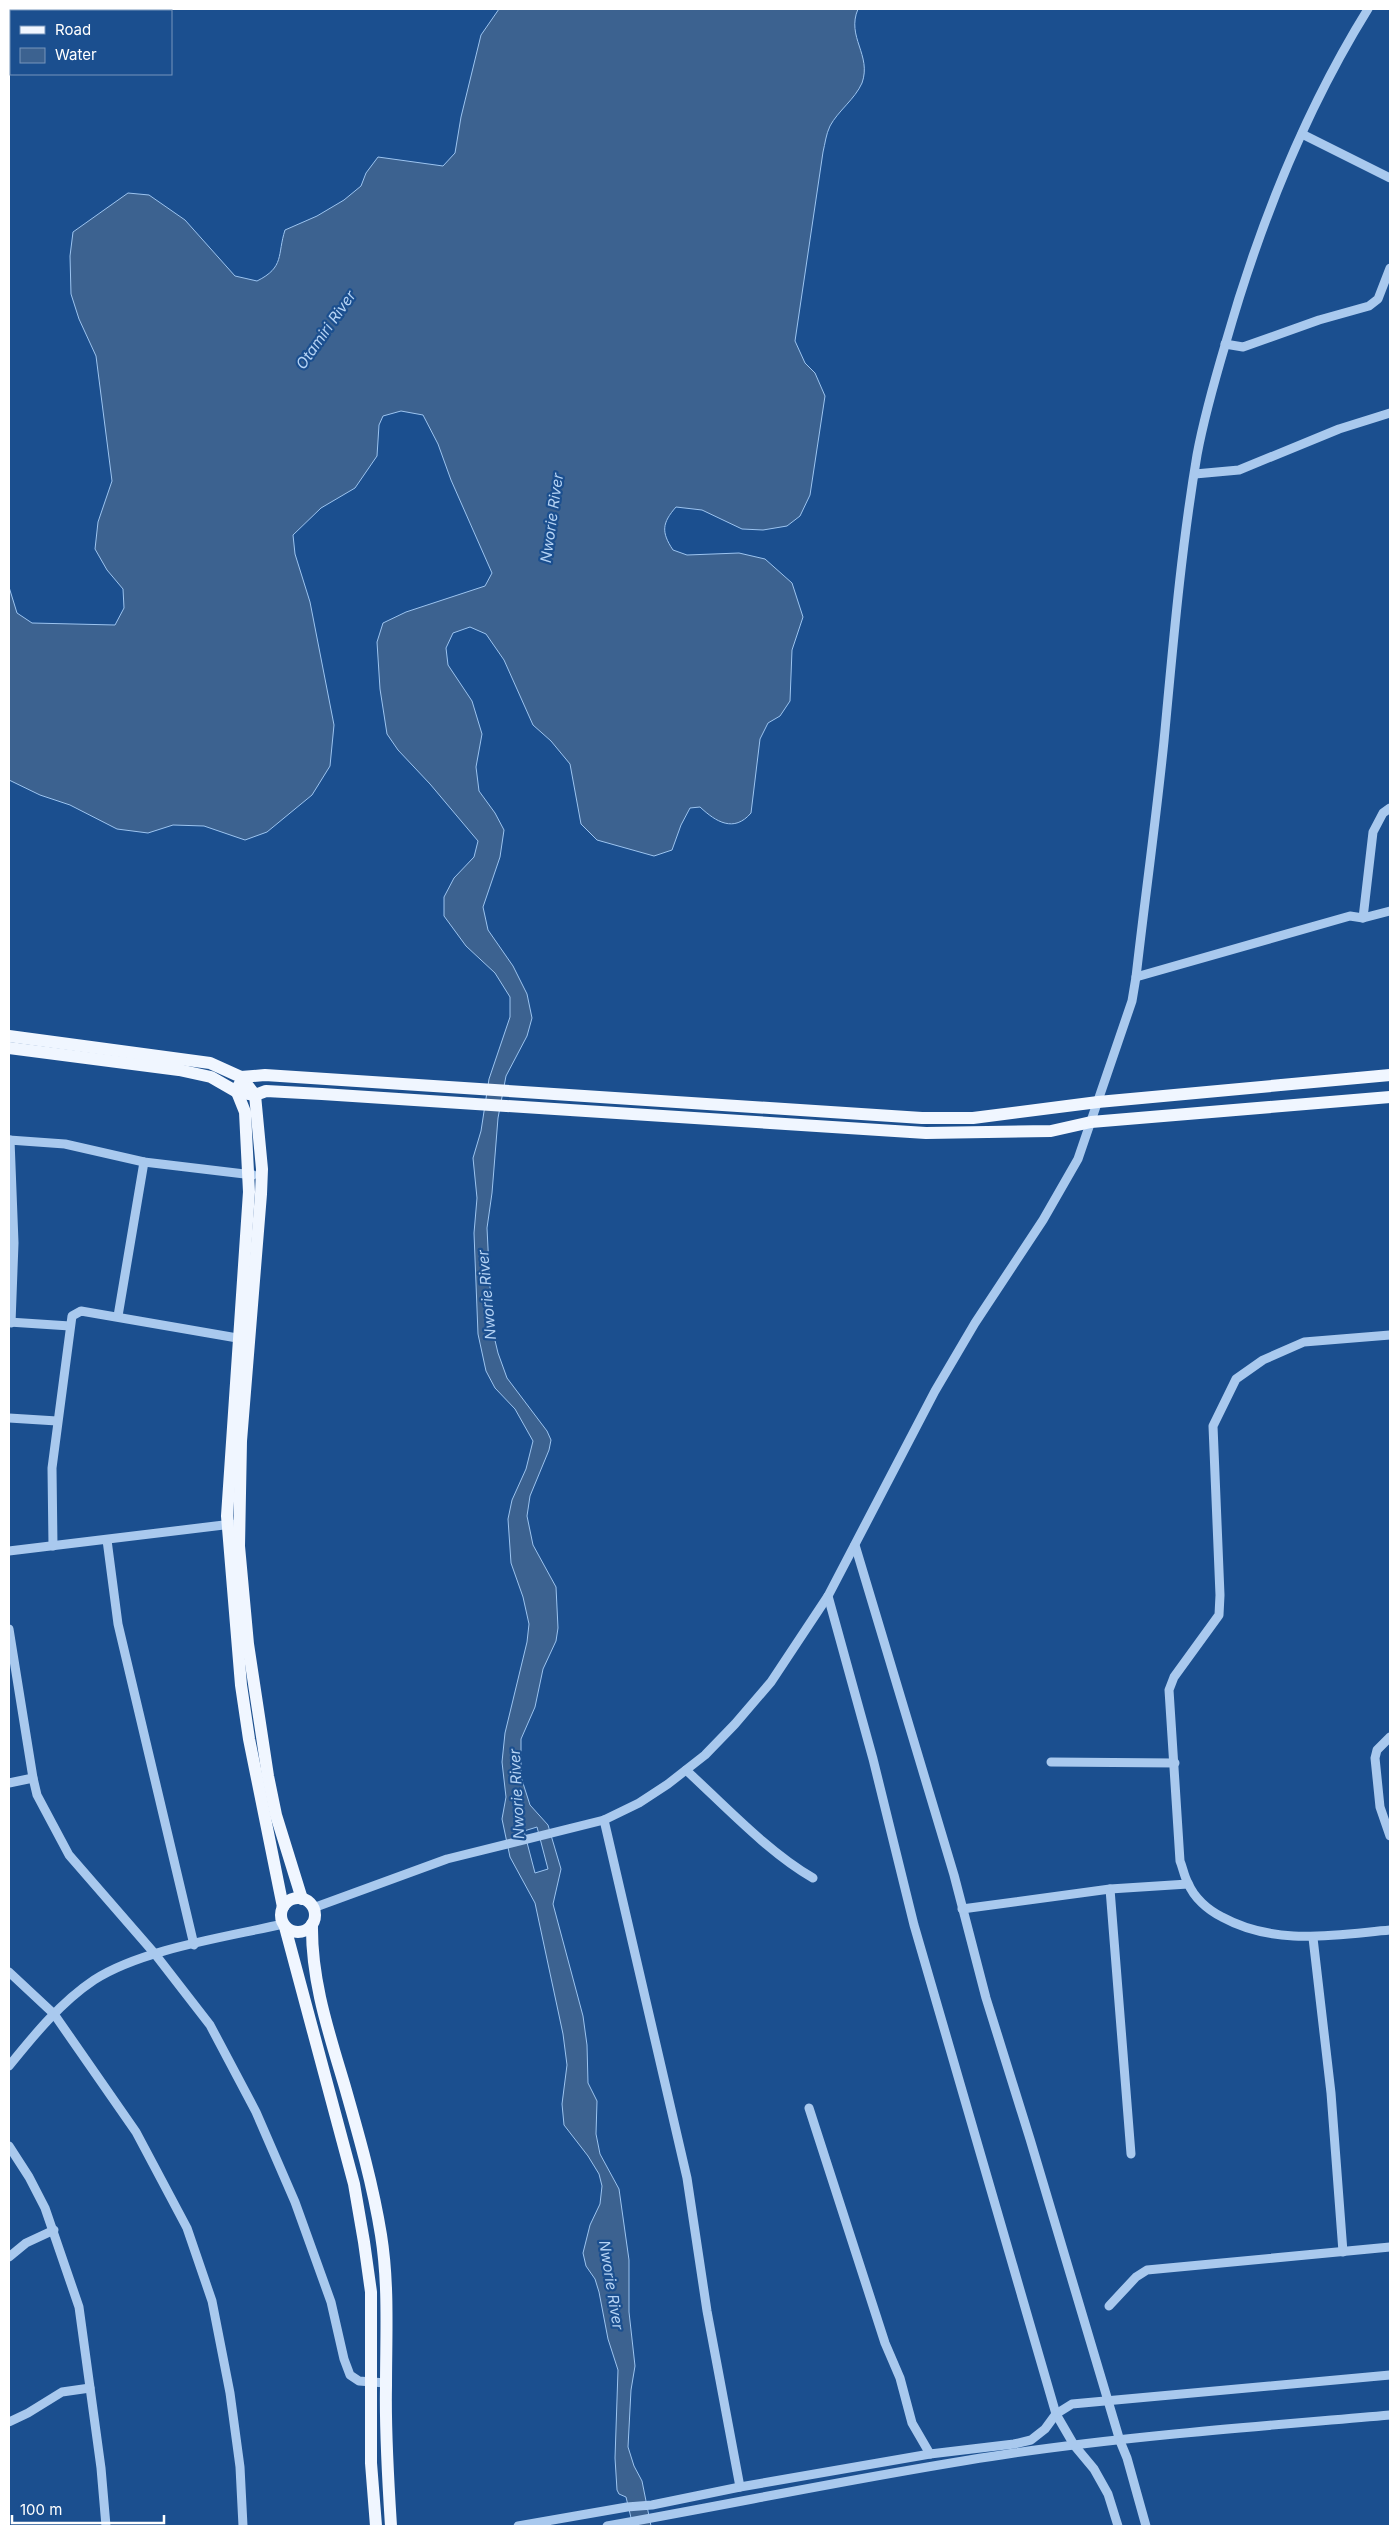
<svg xmlns="http://www.w3.org/2000/svg" width="1399" height="2535" viewBox="0 0 1399 2535" font-family="Inter,sans-serif">
  <style>
    .water { fill: #3c6290; stroke: #9cc4f0; fill-rule: evenodd }
    .lines { fill: none; stroke-linecap: round; stroke-linejoin: round }
    .minor { stroke: #a9c9ee; stroke-width: 9 }
    .major { stroke: #f0f6ff; stroke-width: 12 }
    .labels { text-anchor: middle; stroke-width: 4.5; stroke-linejoin: round; paint-order: stroke }
    .water-label { font-size: 15px; font-style: italic; fill: #b5d3f5; stroke: #1b4f8f }
  </style>
  <rect width="100%" height="100%" fill="#1b4f8f"/>
  <path class="water" d="M499,9H858C846,37 872,55 862,83C855,99 838,111 830,126C826,134 825,144 823,152L795,341L805,363L815,373L825,396L810,495L800,516L787,526L763,530L742,529L702,510L676,507C662,523 661,532 673,550L687,555L739,553L765,559L792,583L803,617L792,650L790,701L780,716L768,723L760,739L751,813C734,833 716,822 700,807L690,808L681,825L672,850L654,856L597,840L581,824L570,764L551,741L533,725L504,660L486,634L470,627L453,633L446,648L448,665L472,701L482,734L476,767L479,791L495,813L504,830L500,857L483,907L488,930L513,966L527,994L532,1018L527,1036L506,1076L498,1118L492,1193L487,1228L492,1328L498,1353L507,1378L547,1431L551,1440L549,1450L530,1496L527,1516L533,1545L556,1587L558,1628L556,1641L543,1669L535,1707L521,1739V1777L530,1805L548,1825L561,1869L553,1904L583,2016L587,2045L588,2083L597,2101L596,2134L600,2154L619,2189L629,2260V2312L635,2366L631,2390L628,2447L634,2466L642,2481L651,2526H633L626,2497L619,2494L617,2490L615,2458L618,2370L608,2339L599,2292L595,2279L586,2266L583,2253L590,2225L600,2204L602,2186L599,2174L588,2156L564,2125L562,2104L567,2065L563,2034L535,1903L510,1857L502,1819L506,1797L502,1762L505,1733L527,1642L529,1624L523,1597L511,1563L508,1519L512,1500L526,1469L533,1441L515,1409L495,1388L486,1371L478,1334L474,1233L477,1198L473,1158L481,1131L489,1079L510,1017V997L495,973L466,946L444,916V897L454,878L474,857L478,841L430,784L398,750L387,734L380,689L377,642L383,623L406,612L485,586L492,573L451,480L438,444L423,415L401,411L383,416L379,425L377,456L355,488L321,508L293,535L295,554L310,602L334,725L330,766L312,795L267,832L245,840L204,826L173,825L148,833L117,829L70,805L40,795L9,780V587L17,613L32,623L115,625L124,608L123,589L107,570L95,549L98,522L112,481L96,356L79,319L71,294L70,256L73,232L128,193L149,195L185,220L235,276L257,281C285,267 277,255 285,230L317,216L344,200L361,186L366,173L378,157L443,166L455,153L461,117L481,35ZM537,1827L548,1869L535,1873L524,1831Z"/>
  <g class="lines">
    <g class="minor">
      <path d="M1302,134L1390,178"/>
      <path d="M1225,344L1243,347L1319,320L1369,306L1378,299L1390,268"/>
      <path d="M1195,474L1239,470L1339,429L1390,413"/>
      <path d="M1363,918L1373,832L1383,813L1390,808"/>
      <path d="M1136,977L1350,916L1363,918L1390,911"/>
      <path d="M9,1140L65,1144L144,1162L253,1175"/>
      <path d="M10,1140L14,1243L11,1323"/>
      <path d="M118,1316L144,1162"/>
      <path d="M9,1322L70,1326"/>
      <path d="M1390,1335L1304,1342L1263,1360L1236,1379L1213,1426L1220,1595L1219,1615L1174,1677L1169,1690L1180,1861C1183,1868 1184,1876 1188,1883C1194,1898 1208,1910 1222,1917C1275,1946 1333,1935 1390,1930"/>
      <path d="M9,1418L57,1421"/>
      <path d="M107,1540L118,1624L194,1945"/>
      <path d="M855,1545L954,1875L986,1998L1030,2139L1120,2441L1127,2458L1146,2526"/>
      <path d="M53,1546L52,1468L72,1316L81,1311L243,1339"/>
      <path d="M9,1551L232,1524"/>
      <path d="M828,1596L873,1759L914,1925L1056,2414L1074,2445L1094,2469L1108,2494L1118,2526"/>
      <path d="M9,1629L33,1778L37,1795L69,1855L155,1954L210,2025L256,2112L295,2202L331,2302L344,2359L350,2375L359,2381L386,2383"/>
      <path d="M1390,1737L1377,1750L1375,1758L1380,1807L1390,1836"/>
      <path d="M1051,1762L1175,1763"/>
      <path d="M686,1770C724,1805 769,1853 813,1878"/>
      <path d="M9,1783L33,1778"/>
      <path d="M604,1820L687,2178L707,2311L740,2487"/>
      <path d="M1110,1889L1131,2154"/>
      <path d="M313,1908L447,1859L604,1820L639,1803L668,1784L705,1755L735,1724L771,1682L828,1596L935,1391L975,1323L1043,1220L1078,1159L1132,1001L1136,977C1145,898 1156,820 1164,741C1173,645 1181,550 1197,455C1204,417 1215,379 1226,342C1259,226 1304,112 1368,9"/>
      <path d="M962,1909L1110,1889L1188,1884"/>
      <path d="M1313,1938L1331,2093L1343,2252"/>
      <path d="M9,1972L54,2014L136,2132L187,2228L212,2301L230,2393L240,2467L243,2526"/>
      <path d="M9,2066C34,2035 61,2002 94,1980C142,1949 227,1937 283,1924"/>
      <path d="M809,2108L885,2343L900,2378L912,2423L930,2454"/>
      <path d="M9,2146L29,2177L45,2208L79,2307L101,2468L106,2526"/>
      <path d="M9,2257L26,2243L54,2230"/>
      <path d="M1109,2306L1136,2277L1147,2270L1390,2247"/>
      <path d="M9,2422L28,2413L62,2392L90,2388"/>
      <path d="M518,2526L627,2507L652,2505L740,2487L930,2454L1014,2444L1031,2440L1045,2429L1056,2414L1072,2404L1390,2375"/>
      <path d="M607,2526C743,2502 878,2473 1014,2453C1139,2435 1265,2426 1390,2415"/>
    </g>
    <g class="major">
      <path d="M9,1036L210,1063L241,1077L255,1095L262,1169L261,1194L241,1441L239,1546L248,1644L268,1776L276,1815L302,1899"/>
      <path d="M9,1048L179,1070L211,1077L237,1092L255,1095L266,1091L322,1094L926,1133L1051,1131L1091,1122L1390,1097"/>
      <path d="M241,1077L265,1075L922,1118H973L1098,1102L1390,1075"/>
      <path d="M239,1085L237,1092L245,1112L249,1192L227,1516L241,1685L249,1739L283,1907"/>
      <circle cx="298" cy="1915" r="17"/>
      <path d="M312,1924C311,1981 329,2033 345,2087C359,2136 373,2185 381,2235C389,2285 386,2335 386,2386C385,2433 388,2479 391,2526"/>
      <path d="M285,1927L354,2184L364,2242L371,2292V2463L376,2526"/>
    </g>
  </g>
  <g class="labels">
    <g class="water-label">
      <text transform="translate(326 330) rotate(-55)" y="5">Otamiri River</text>
      <text transform="translate(552 518) rotate(-82)" y="5">Nworie River</text>
      <text transform="translate(487 1295) rotate(-95)" y="5">Nworie River</text>
      <text transform="translate(517 1794) rotate(-93)" y="5">Nworie River</text>
      <text transform="translate(611 2285) rotate(81)" y="5">Nworie River</text>
    </g>
  </g>
  <rect width="1399" height="2535" fill="none" stroke="#ffffff" stroke-width="20"/>
  <rect x="10" y="10" width="162" height="65" fill="#1b4f8f" stroke="#7695bc"/>
  <rect x="20" y="26" width="25" height="8" fill="#f0f6ff" stroke="#7695bc"/>
  <text x="55" y="35" font-size="15" fill="#ffffff">Road</text>
  <rect x="20" y="48" width="25" height="15" fill="#3c6290" stroke="#7695bc"/>
  <text x="55" y="60" font-size="15" fill="#ffffff">Water</text>
  <path d="M12 2515v8h152v-8" fill="none" stroke="#ffffff" stroke-width="2.5"/>
  <text x="20" y="2515" font-size="15" fill="#ffffff" stroke="#1b4f8f" stroke-width="4" paint-order="stroke">100 m</text>
</svg>
